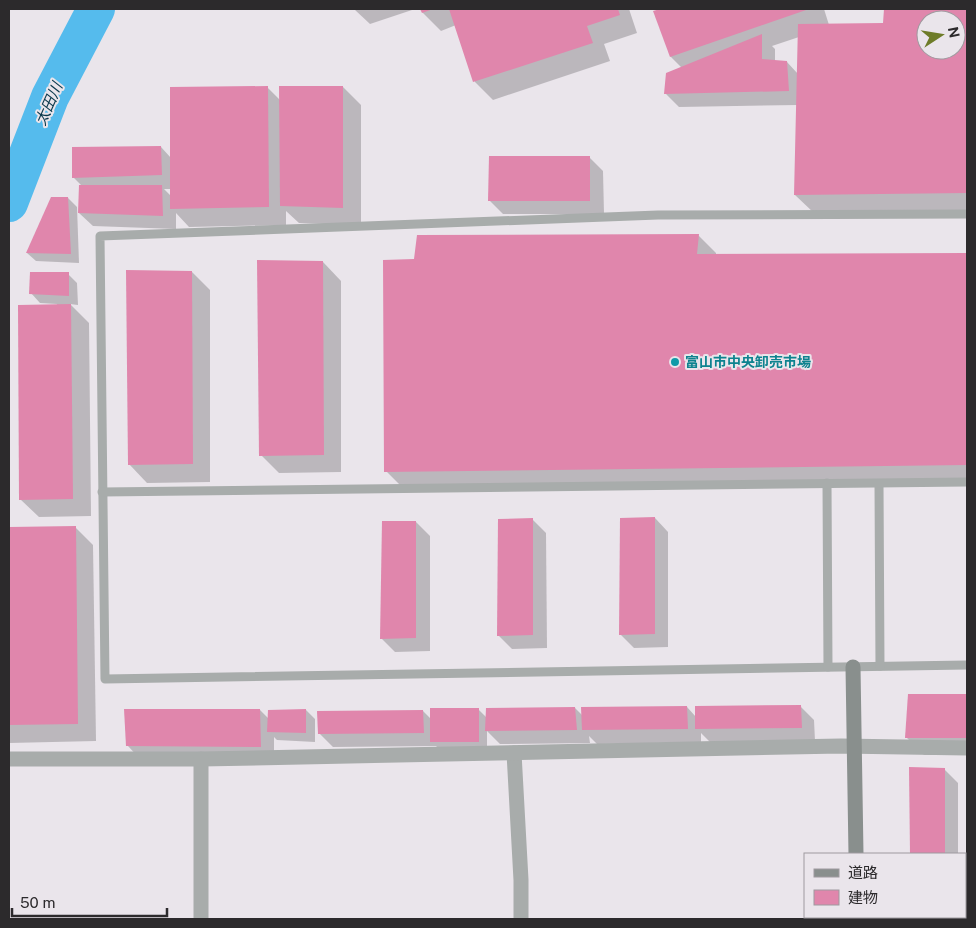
<svg xmlns="http://www.w3.org/2000/svg" width="976" height="928" viewBox="0 0 976 928" font-family="'Public Sans','Noto Sans JP',sans-serif">
  <style>
    .shadow { fill: #0003; fill-rule: evenodd }
    .lines { fill: none; stroke-linecap: round; stroke-linejoin: round }
    .river { stroke: #55bbed; stroke-width: 38 }
    .building { fill: #e086ac; fill-rule: evenodd }
    .lane { stroke: #a8acab; stroke-width: 9 }
    .street { stroke: #a8acab; stroke-width: 15 }
    .secondary { stroke: #898f8d; stroke-width: 15 }
    .culture-dot { fill: #0f9aa8; stroke: #eae5eb; stroke-width: 2 }
    .labels { text-anchor: middle; stroke-width: 4; stroke-linejoin: round; paint-order: stroke }
    .culture-label { font-size: 14px; font-weight: bold; fill: #0d838f; stroke: #eae5eb; text-anchor: start }
    .water-label { font-size: 15px; font-style: italic; fill: #09374b; stroke: #eae5eb }
  </style>
  <rect width="100%" height="100%" fill="#eae5eb"/>
  <g class="shadow">
    <path d="M354,9H415L370,24Z"/>
    <path d="M421,9H629L637,33L604,44L610,61L493,100L475,82L456,25L441,31L423,13Z"/>
    <path d="M656,9H824L829,25L884,24L885,9H967V211L814,213L795,195L798,105L679,107L666,94L682,68L671,57L658,11ZM926,20H956V50H926ZM799,37L798,74L787,62L775,61V49L772,46Z"/>
    <path d="M267,87L280,100L343,87L361,105V225L299,223L286,211V225L189,227L176,213V229L93,226L79,213L81,185L73,177L161,147L171,158ZM164,189H171V196Z"/>
    <path d="M589,157L603,171L604,214H503L489,200Z"/>
    <path d="M68,198L77,207L79,263L36,261L27,253Z"/>
    <path d="M698,235L716,253V255L967,254V483L404,489L386,471L416,260Z"/>
    <path d="M323,262L341,281V472L279,473L261,455Z"/>
    <path d="M192,272L210,290V482L147,483L129,464Z"/>
    <path d="M68,274L77,283L78,305L70,304L89,323L91,516L39,517L20,499L57,304L40,303L31,293Z"/>
    <path d="M655,518L668,532V647L634,648L620,634Z"/>
    <path d="M533,520L546,533L547,648L512,649L498,635Z"/>
    <path d="M416,522L430,536V651L395,652L381,638Z"/>
    <path d="M75,527L93,545L96,741L9,743V528Z"/>
    <path d="M909,695H967V755H924L906,737Z"/>
    <path d="M800,706L814,720L815,741L710,742L701,733V742L597,744L589,736L590,743L500,744L487,731V751H441L436,746L333,747L319,733L423,711L432,720L478,709L487,718L575,708L583,716L687,707L696,717Z"/>
    <path d="M260,710L269,719L306,710L315,719V742L277,740L274,737V760H141L128,746Z"/>
    <path d="M911,768L944,769L958,783V854H911Z"/>
    <rect x="912" y="917" width="46" height="2"/>
  </g>
  <g class="lines">
    <path class="river" d="M9,203L50,97L96,9"/>
  </g>
  <g class="building">
    <path d="M420,9H433L422,13Z"/>
    <path d="M449,9H618L620,15L587,26L593,43L473,82Z"/>
    <path d="M660,9H809L670,57L653,11Z"/>
    <path d="M884,9H967V193L794,195L798,24L883,23ZM926,20H956V50H926Z"/>
    <path d="M762,34V59L787,61L789,91L664,94L666,73Z"/>
    <path d="M268,86L269,207L170,209V87Z"/>
    <path d="M279,86H343V208L280,206Z"/>
    <path d="M161,146L162,175L72,178V147Z"/>
    <path d="M489,156H590V201H488Z"/>
    <path d="M79,185H162L163,216L78,213Z"/>
    <path d="M51,197H68L71,254L26,253Z"/>
    <path d="M699,234L697,254L967,253V465L384,472L383,260L414,259L417,235Z"/>
    <path d="M257,260L323,261L324,455L259,456Z"/>
    <path d="M126,270L192,271L193,464L128,465Z"/>
    <path d="M30,272H69V296L29,294Z"/>
    <path d="M71,304L73,499L19,500L18,305Z"/>
    <path d="M655,517V634L619,635L620,518Z"/>
    <path d="M533,518V635L497,636L498,519Z"/>
    <path d="M382,521H416V638L380,639Z"/>
    <path d="M76,526L78,724L9,725V527Z"/>
    <path d="M908,694H967V738H905Z"/>
    <path d="M801,705L802,728L695,729V706Z"/>
    <path d="M687,706L688,729L582,730L581,707Z"/>
    <path d="M575,707L577,730L485,731L486,708Z"/>
    <rect x="430" y="708" width="49" height="34"/>
    <path d="M124,709H260L261,747L126,746Z"/>
    <path d="M306,709V733L267,732L268,710Z"/>
    <path d="M423,710L424,733L318,734L317,711Z"/>
    <path d="M909,767L945,768V854H910Z"/>
    <rect x="911" y="917" width="34" height="2"/>
  </g>
  <g class="lines">
    <g class="lane">
      <path d="M967,214L658,215L100,236L105,679L967,665"/>
      <path d="M827,483L828,667"/>
      <path d="M879,484L880,666"/>
      <path d="M102,492L967,482"/>
    </g>
    <g class="street">
      <path d="M514,753L521,880V919"/>
      <path d="M9,759H201L841,746L967,748"/>
      <path d="M201,919V759"/>
    </g>
    <g class="secondary">
      <path d="M853,667L856,854"/>
      <path d="M858,917V919"/>
    </g>
  </g>
  <circle class="culture-dot" cx="675" cy="362" r="5"/>
  <g class="labels">
    <g class="culture-label">
      <text x="685" y="367">富山市中央卸売市場</text>
    </g>
    <g class="water-label">
      <text transform="translate(49 104) rotate(-66)" y="5">太田川</text>
    </g>
  </g>
  <rect width="976" height="928" fill="none" stroke="#2c2a2c" stroke-width="20"/>
  <rect x="804" y="853" width="162" height="65" fill="#eae5eb" stroke="#9e9a9f"/>
  <rect x="814" y="869" width="25" height="8" fill="#898f8d" stroke="#9e9a9f"/>
  <text x="848" y="878" font-size="15" fill="#2c2a2c">道路</text>
  <rect x="814" y="890" width="25" height="15" fill="#e086ac" stroke="#9e9a9f"/>
  <text x="848" y="903" font-size="15" fill="#2c2a2c">建物</text>
  <g transform="translate(941 35) rotate(78)"><circle r="24" fill="#eae5eb" stroke="#9e9a9f"/>
  <path d="M0-4L9 19L0 12L-9 19Z" fill="#6e7c29"/>
  <text y="-8" font-size="14" font-weight="bold" text-anchor="middle" fill="#2c2a2c">N</text>
  </g>
  <path d="M12 908v8h155v-8" fill="none" stroke="#2c2a2c" stroke-width="2.5"/>
  <text x="20" y="908" font-size="15" fill="#2c2a2c" stroke="#eae5eb" stroke-width="4" paint-order="stroke">50 m</text>
</svg>
